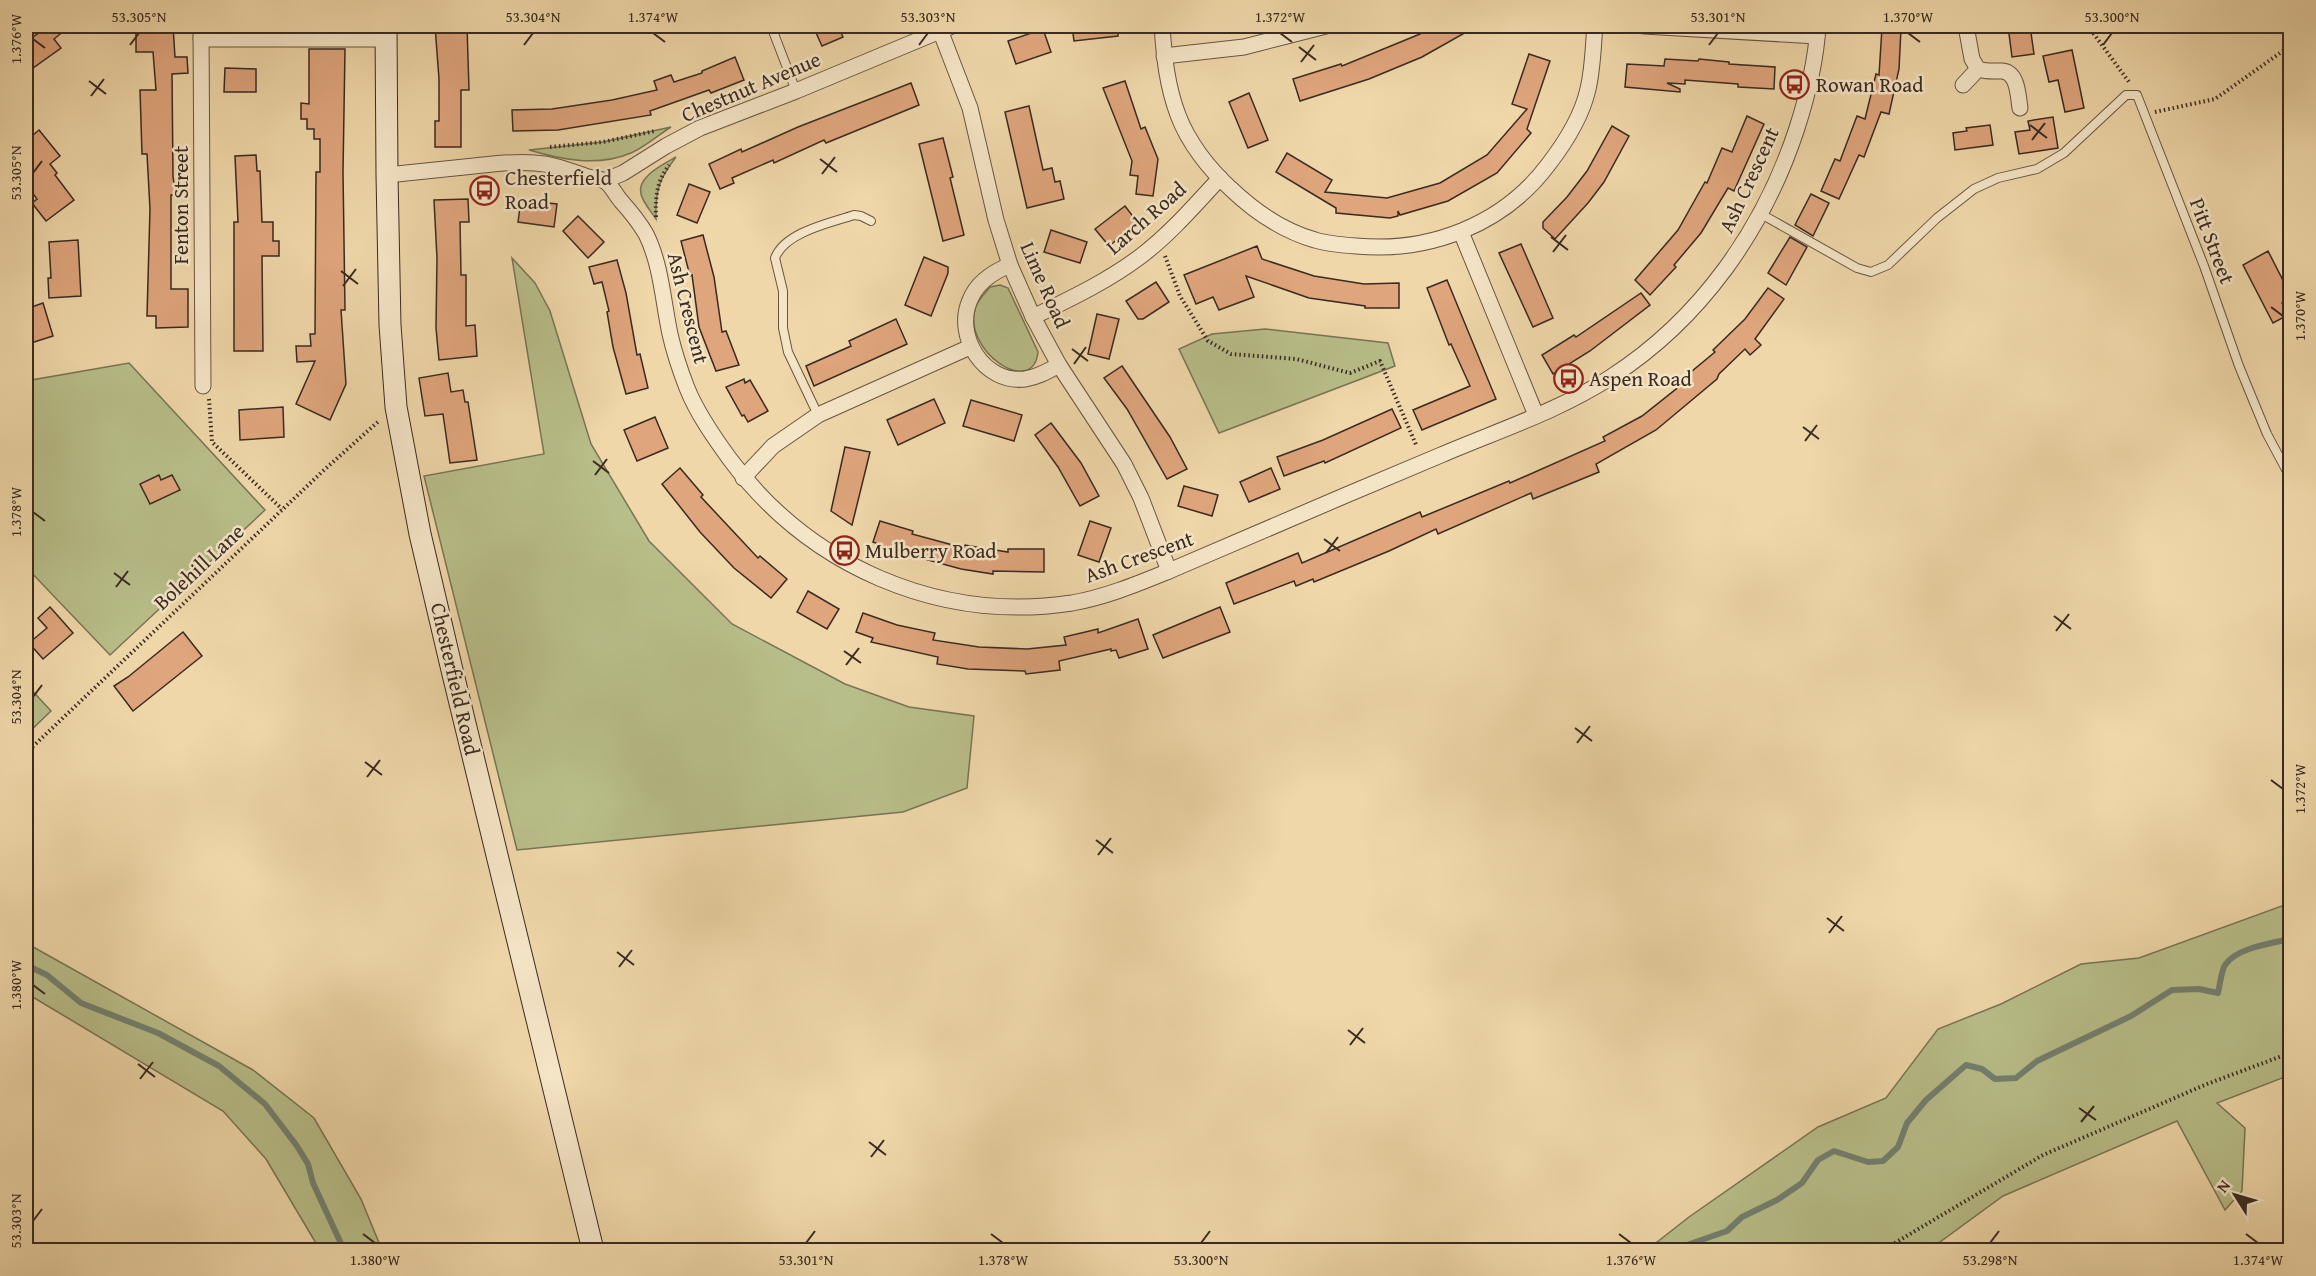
<svg xmlns="http://www.w3.org/2000/svg" width="2316" height="1276" viewBox="0 0 2316 1276" font-family="'Gentium Book Plus',serif">
  <style>
    .green { fill: #b8be89; stroke: #797454; stroke-width: 1.5 }
    .lines { fill: none; stroke-linecap: round; stroke-linejoin: round }
    .stream { stroke: #748070; stroke-width: 6 }
    .building { fill: #dfa57d; stroke: #3a2a20; stroke-width: 1.5 }
    .service-casing { stroke: #675542; stroke-width: 10 }
    .minor-casing { stroke: #675542; stroke-width: 17 }
    .secondary-casing { stroke: #3a2a20; stroke-width: 23 }
    .path { stroke: #3a2a20; stroke-width: 4; stroke-dasharray: 1.5 3; stroke-linecap: butt }
    .service { stroke: #f5e5c7; stroke-width: 8 }
    .minor { stroke: #f5e5c7; stroke-width: 15 }
    .secondary { stroke: #f5e5c7; stroke-width: 21 }
    .ticks { fill: none; stroke: #3a2a20; stroke-width: 2 }
    .labels { text-anchor: middle; stroke-width: 5; stroke-linejoin: round; paint-order: stroke }
    .poi-label { font-size: 21px; fill: #3a2a20; stroke: #f5e5c7; text-anchor: start }
    .street-label { font-size: 21px; fill: #3a2a20; stroke: #f5e5c7 }
    .neatline { fill: none; stroke: #3a2a20; stroke-width: 2 }
    .ticks-label { font-size: 15px; text-anchor: middle; fill: #3a2a20 }
  </style>
  <rect width="100%" height="100%" fill="#efd7a9"/>
  <filter id="stains"><feTurbulence type="fractalNoise" baseFrequency=".00333" numOctaves="4"/><feColorMatrix values="0 0 0 0 .2 0 0 0 0 .09 0 0 0 0 .02 0 0 0 .5 -.17"/></filter>
  <radialGradient id="worn" r=".72"><stop offset=".6" stop-color="#630" stop-opacity="0"/><stop offset="1" stop-color="#630" stop-opacity=".3"/></radialGradient>
  <g class="green">
    <path d="M671,127C658,135 645,147 631,153C598,167 563,160 529,150L603,142Z"/>
    <path d="M676,157C659,179 655,191 656,219C651,211 643,203 641,194C636,177 664,164 676,157Z"/>
    <path d="M512,258L535,283L550,311L591,444L649,541L732,624L845,684L909,707L974,716L967,788L903,812L517,850L424,476L544,454Z"/>
    <path d="M1000,285L1008,288L1038,352C1033,399 960,350 976,306C979,299 985,293 990,287Z"/>
    <path d="M1265,329L1388,343L1395,366L1219,433L1179,349L1212,334Z"/>
    <path d="M129,363L265,510L110,655L26,567V381Z"/>
    <path d="M26,684L51,711L26,735Z"/>
    <path d="M2290,903V1075L2217,1103L2245,1128L2242,1191L2225,1210L2177,1121L2003,1196L1929,1250H1647L1689,1217L1818,1127L1886,1098L1938,1029L2001,1004L2081,964L2139,958Z"/>
    <path d="M26,943L253,1070L314,1118L361,1199L382,1250H320L266,1159L223,1111L26,993Z"/>
  </g>
  <g class="lines">
    <g class="stream">
      <path d="M26,965L47,975L81,1003L158,1033L219,1066L265,1104L297,1146L308,1164L313,1183L344,1250"/>
      <path d="M1683,1250L1687,1245L1727,1231L1742,1217L1777,1200L1802,1183L1818,1160L1834,1151L1868,1162L1883,1161L1898,1147L1907,1123L1926,1100L1966,1065L1982,1069L1995,1079L2016,1078L2037,1061L2131,1016L2172,990L2199,989L2218,993C2220,985 2221,972 2225,965C2236,948 2272,943 2290,939"/>
    </g>
  </g>
  <g class="building">
    <path d="M49,26H70L54,39L61,48L26,73V42Z"/>
    <path d="M136,26H173L175,57H187L188,73L172,74L173,177L176,195H171V289H188V327L156,328V316H147L150,209L147,154H142L140,90H156L153,52H136Z"/>
    <path d="M435,26H467L469,90H461V147H435V121H439V79Z"/>
    <path d="M813,26H838L843,37L822,46Z"/>
    <path d="M1072,26H1118V36L1074,41Z"/>
    <path d="M1434,26H1477L1422,57L1369,79L1300,101L1293,79L1341,64L1342,66L1420,34Z"/>
    <path d="M2008,26H2030L2034,54L2012,57Z"/>
    <path d="M1882,28L1901,29L1899,69L1889,114L1881,112L1864,157L1859,155L1839,199L1821,191L1835,159L1840,161L1857,116L1865,119L1876,74L1879,75Z"/>
    <path d="M1043,29L1051,52L1016,64L1008,41Z"/>
    <path d="M309,49H345L343,172L345,310H341L346,384L330,420L296,404L315,361L297,362L296,346H311L310,334H315L316,172H320V139H314V129H307V119H301V103L309,104Z"/>
    <path d="M2072,50L2084,108L2065,112L2058,80L2049,82L2043,56Z"/>
    <path d="M1529,54L1550,61L1527,129L1531,133L1497,173L1448,201L1400,215L1398,211V216L1390,218L1336,213V208L1276,172L1287,153L1332,180L1325,192L1387,198L1440,183L1487,155L1527,109L1512,104Z"/>
    <path d="M735,57L744,80L711,93L709,90L650,111L651,115L558,130L513,131L512,110L552,109L612,100L657,90L654,81L671,75L674,82L702,73V71Z"/>
    <path d="M1665,59L1698,61L1699,59L1729,62V64L1775,67L1774,89L1738,87V84L1685,80V84L1667,83L1680,89V92L1625,87L1627,64L1664,66Z"/>
    <path d="M225,68L256,69V92H224Z"/>
    <path d="M1125,81L1141,129L1145,127L1158,159L1153,196L1136,194L1138,176L1130,175L1132,161L1103,88Z"/>
    <path d="M911,83L919,105L826,143L824,140L774,163L773,160L732,178L734,183L720,189L709,164L741,149L742,152L798,127Z"/>
    <path d="M1249,93L1268,140L1248,148L1229,102Z"/>
    <path d="M1029,106L1043,170L1052,168L1055,182L1060,181L1064,199L1027,208L1005,112Z"/>
    <path d="M1747,116L1764,124L1734,191L1728,188L1701,233L1674,265L1676,267L1650,295L1635,280L1678,230L1705,182L1707,183L1722,148L1732,152Z"/>
    <path d="M2053,117L2058,148L2019,154L2015,132L2030,130L2028,121Z"/>
    <path d="M1990,125L1993,145L1955,150L1953,133L1967,131L1966,128Z"/>
    <path d="M1612,126L1629,136L1604,182L1588,203L1555,239L1543,228V222L1567,197L1587,171Z"/>
    <path d="M39,130L60,156L50,164L57,173L55,175L74,200L46,221L32,203L37,199L26,184V141Z"/>
    <path d="M943,138L953,177L950,178L964,235L943,241L919,144Z"/>
    <path d="M256,155L257,171H260L262,222H273V241H279V256H262L263,351H234V222H238L235,156Z"/>
    <path d="M689,184L710,192L697,223L677,215Z"/>
    <path d="M1811,194L1829,203L1813,236L1795,225Z"/>
    <path d="M468,199L469,222H460L461,275H466V326L475,325L477,356L439,360L436,328L437,258L434,200Z"/>
    <path d="M521,200L557,204L554,227L518,222Z"/>
    <path d="M1125,206L1138,223L1109,246L1095,229Z"/>
    <path d="M578,216L604,242L588,258L563,231Z"/>
    <path d="M1051,230L1087,242L1080,263L1044,252Z"/>
    <path d="M703,235L714,277L722,332L726,331L739,365L716,371L699,327L692,275L690,276L681,241Z"/>
    <path d="M1790,237L1807,247L1786,285L1768,273Z"/>
    <path d="M78,240L81,296L49,298L48,278H51L49,242Z"/>
    <path d="M1521,244L1553,318L1533,327L1499,253Z"/>
    <path d="M1257,246L1262,259L1314,276L1364,284L1399,283V308H1365V306L1309,298L1246,276L1254,297L1219,310L1213,297L1196,304L1184,275Z"/>
    <path d="M2268,251L2290,294V298L2282,303L2288,315L2273,323L2243,265Z"/>
    <path d="M924,257L948,267V273L931,316L905,305Z"/>
    <path d="M617,260L626,293L637,355L640,354L648,388L626,394L613,347L607,312L609,311L602,282L594,284L589,267Z"/>
    <path d="M1447,280L1496,399L1422,430L1413,410L1470,386L1451,344L1449,345L1427,288Z"/>
    <path d="M1156,282L1169,302L1143,319H1138L1126,301Z"/>
    <path d="M1768,288L1784,299L1755,339L1761,345L1750,355L1745,349L1719,374L1717,379L1656,430L1596,464L1599,472L1533,499L1531,493L1438,534L1436,529L1389,551L1314,582L1313,579L1296,586L1294,581L1234,604L1226,583L1298,553L1302,563L1420,512L1422,517L1509,481L1510,483L1605,441L1603,437L1642,416L1681,385L1679,382L1715,352L1713,350L1745,319Z"/>
    <path d="M1641,293L1650,305L1590,351L1553,374L1542,355L1574,335L1576,337Z"/>
    <path d="M43,303L53,336L31,343L26,325V309Z"/>
    <path d="M1097,314L1119,319L1109,359L1088,354Z"/>
    <path d="M896,319L907,344L814,386L806,366L851,346L849,341Z"/>
    <path d="M1122,366L1170,437L1187,469L1167,479L1127,409L1104,378Z"/>
    <path d="M448,373L451,392L463,390L465,402H468L477,460L450,463L443,414L425,416L419,378Z"/>
    <path d="M744,379L745,383L750,380L768,411L748,422L744,415L742,416L726,387Z"/>
    <path d="M934,399L945,423L898,445L887,420Z"/>
    <path d="M971,400L1022,415L1014,441L963,426Z"/>
    <path d="M283,407L284,437L240,440L239,410Z"/>
    <path d="M1392,409L1401,428L1325,463L1324,461L1284,476L1277,457L1323,440Z"/>
    <path d="M655,417L668,448L637,461L624,430Z"/>
    <path d="M1051,423L1081,463L1099,496L1080,506L1058,467L1035,435Z"/>
    <path d="M845,447L870,452L852,525L831,511Z"/>
    <path d="M680,468L703,495L701,497L758,558L760,556L787,579L771,598L734,568L700,532L662,484Z"/>
    <path d="M1271,468L1280,489L1249,502L1240,482Z"/>
    <path d="M159,475L161,480L172,475L180,490L150,504L140,484Z"/>
    <path d="M1184,486L1218,495L1212,516L1178,506Z"/>
    <path d="M880,521L913,531L912,534L964,548L965,545L1008,552V549H1044V572L993,571V574L961,569L899,552L873,542Z"/>
    <path d="M1090,521L1111,528L1099,562L1078,555Z"/>
    <path d="M808,591L839,609L827,629L797,612Z"/>
    <path d="M50,607L73,633L43,659L29,643L47,628L38,618Z"/>
    <path d="M1220,607L1230,632L1163,658L1153,635Z"/>
    <path d="M863,613L897,625L935,633L933,640L979,647L1027,649L1066,645L1064,637L1098,629V633L1138,619L1148,649L1119,658L1116,650L1111,651V649L1059,661L1060,670L1026,674L1025,671L968,669L937,664L938,657L871,642L873,638L856,632Z"/>
    <path d="M183,632L202,656L133,711L114,686L128,677Z"/>
  </g>
  <g class="lines">
    <defs>
      <g id="service">
        <path d="M771,26L796,91"/>
        <path d="M1761,214L1857,268L1871,272L1888,265L1937,218L1974,189L1998,178L2037,169L2064,153L2126,95H2137L2204,266L2239,366L2267,434L2290,477"/>
        <path d="M818,415L788,352L783,328V291L775,258C785,232 830,223 854,215L861,216L871,221"/>
      </g>
      <g id="minor">
        <path d="M201,26L203,386"/>
        <path d="M1162,26C1164,56 1167,86 1178,115C1188,142 1209,169 1230,188C1254,211 1283,231 1315,240C1328,244 1342,245 1356,246C1429,253 1503,225 1548,165C1565,143 1582,116 1588,89C1593,68 1593,47 1595,26"/>
        <path d="M1644,26L1817,36"/>
        <path d="M1966,26L1972,59L1978,69C1987,72 1993,71 2002,71C2018,72 2018,96 2020,108"/>
        <path d="M940,30L970,108L996,220L1010,265L1033,317L1059,365L1124,464L1141,498L1169,571"/>
        <path d="M201,39H386"/>
        <path d="M1164,56L1244,47L1326,26"/>
        <path d="M1963,85L1978,69"/>
        <path d="M387,175C416,172 445,169 474,166C494,164 515,161 535,163C553,164 568,170 585,176C591,178 600,178 605,181C611,185 616,195 621,201C630,211 639,222 646,234C661,264 663,301 670,334C674,352 680,370 687,388C697,413 713,436 729,458C809,566 938,623 1072,603C1106,597 1137,584 1169,571C1260,532 1350,493 1441,455C1497,431 1559,411 1611,377C1701,319 1764,229 1797,128C1808,94 1816,61 1818,26"/>
        <path d="M604,181L623,173L666,146L700,128L796,91L952,26"/>
        <path d="M1461,232L1536,415"/>
        <path d="M1010,265C993,272 977,282 970,300C954,336 984,384 1025,379C1038,377 1048,371 1059,365"/>
        <path d="M1033,317C1070,299 1108,281 1141,256C1170,234 1195,205 1220,178"/>
        <path d="M743,478L773,446L818,415L970,347"/>
      </g>
      <path id="secondary" d="M386,26L387,175L390,325L396,407L420,534L452,670L593,1250"/>
    </defs>
    <use href="#service" class="service-casing"/>
    <use href="#minor" class="minor-casing"/>
    <use href="#secondary" class="secondary-casing"/>
    <g class="path">
      <path d="M2088,26L2129,82"/>
      <path d="M2155,112L2215,99L2290,46"/>
      <path d="M550,147L603,142L655,131"/>
      <path d="M656,217C655,197 657,181 669,165"/>
      <path d="M1165,256L1180,296L1208,341L1231,354L1296,359L1350,373L1380,361L1417,447"/>
      <path d="M209,399L212,442L282,509"/>
      <path d="M26,753L323,471L379,421"/>
      <path d="M1883,1250L2043,1155L2207,1084L2290,1053"/>
    </g>
    <use href="#service" class="service"/>
    <use href="#minor" class="minor"/>
    <use href="#secondary" class="secondary"/>
  </g>
  <path class="ticks" d="M653,33L665,42M1280,33L1292,42M1908,33L1920,42M33,39L45,48M130,45L139,33M524,45L533,33M919,45L928,33M1709,45L1718,33M2103,45L2112,33M1299,47L1316,60M1301,62L1314,45M89,81L106,94M91,96L104,79M2030,125L2047,138M2032,140L2045,123M820,159L837,172M33,173L42,161M822,174L835,157M1551,237L1568,250M1553,252L1566,235M341,271L358,284M343,286L356,269M2271,307L2283,316M1072,349L1088,361M1074,364L1086,347M1803,427L1819,439M1805,441L1817,425M593,461L609,473M595,475L607,459M33,512L45,521M1324,539L1340,551M1326,553L1338,537M114,573L130,585M116,587L128,571M2054,616L2071,629M2056,631L2069,614M844,651L861,663M846,665L859,648M33,697L42,685M1575,728L1592,741M1577,743L1590,726M365,762L382,775M367,777L380,760M2271,780L2283,789M1096,840L1113,853M1098,855L1111,838M1827,918L1844,931M1829,933L1842,916M617,952L634,965M619,967L632,950M33,985L45,994M1348,1030L1365,1043M1350,1045L1363,1028M138,1064L155,1077M140,1079L153,1062M2079,1108L2096,1120M2081,1122L2094,1106M869,1142L886,1155M871,1157L884,1140M33,1221L42,1209M363,1234L375,1243M991,1234L1003,1243M1619,1234L1631,1243M2246,1234L2258,1243M806,1243L815,1231M1201,1243L1210,1231M1990,1243L1999,1231"/>
  <defs>
    <symbol id="bus-ring" viewBox="-11 -11 22 22"><circle r="9.5" fill="#f5e5c7" stroke="#8f2418" stroke-width="1.5"/><path d="M-5-6H5V4H4V6H2V4H-2V6H-4V4H-5ZM-3.5-4V0h7V-4ZM-3.5 1.2v1.5H-2V1.2ZM2 1.2v1.5H3.5V1.2Z" fill="#8f2418"/></symbol>
  </defs>
  <g fill-rule="evenodd">
    <use href="#bus-ring" x="1778" y="68" width="33" height="33"/>
    <use href="#bus-ring" x="468" y="174" width="33" height="33"/>
    <use href="#bus-ring" x="1552" y="362" width="33" height="33"/>
    <use href="#bus-ring" x="828" y="534" width="33" height="33"/>
  </g>
  <g class="labels">
    <g class="poi-label">
      <text x="1816" y="92">Rowan Road</text>
      <text x="505" y="185">Chesterfield<tspan x="505" dy="24">Road</tspan></text>
      <text x="1589" y="386">Aspen Road</text>
      <text x="865" y="558">Mulberry Road</text>
    </g>
    <g class="street-label">
      <text transform="translate(751 87) rotate(-23)" y="7">Chestnut Avenue</text>
      <text transform="translate(1749 180) rotate(-65)" y="7">Ash Crescent</text>
      <text transform="translate(181 205) rotate(-90)" y="7">Fenton Street</text>
      <text transform="translate(1146 218) rotate(-41)" y="7">Larch Road</text>
      <text transform="translate(2212 241) rotate(69)" y="7">Pitt Street</text>
      <text transform="translate(1045 285) rotate(66)" y="7">Lime Road</text>
      <text transform="translate(688 308) rotate(76)" y="7">Ash Crescent</text>
      <text transform="translate(1139 557) rotate(-20)" y="7">Ash Crescent</text>
      <text transform="translate(199 567) rotate(-43)" y="7">Bolehill Lane</text>
      <text transform="translate(455 679) rotate(77)" y="7">Chesterfield Road</text>
    </g>
  </g>
  <rect width="2316" height="1276" fill="none" stroke="#efd7a9" stroke-width="66"/>
  <g transform="translate(2235 1195) rotate(307)" stroke="#f5e5c7" stroke-width="4.5" paint-order="stroke">
  <path d="M0-4.5L10 22L0 15L-10 22Z" fill="#3a2a20"/>
  <text y="-9" font-size="16" font-weight="bold" text-anchor="middle" fill="#3a2a20">N</text>
  </g>
  <rect x="33" y="33" width="2250" height="1210" class="neatline"/>
  <g class="ticks-label">
    <text x="139" y="22">53.305°N</text>
    <text x="533" y="22">53.304°N</text>
    <text x="653" y="22">1.374°W</text>
    <text x="928" y="22">53.303°N</text>
    <text x="1280" y="22">1.372°W</text>
    <text x="1718" y="22">53.301°N</text>
    <text x="1908" y="22">1.370°W</text>
    <text x="2112" y="22">53.300°N</text>
    <text transform="translate(16 39) rotate(-90)" y="5">1.376°W</text>
    <text transform="translate(16 173) rotate(-90)" y="5">53.305°N</text>
    <text transform="translate(2300 316) rotate(-90)" y="5">1.370°W</text>
    <text transform="translate(16 512) rotate(-90)" y="5">1.378°W</text>
    <text transform="translate(16 697) rotate(-90)" y="5">53.304°N</text>
    <text transform="translate(2300 789) rotate(-90)" y="5">1.372°W</text>
    <text transform="translate(16 985) rotate(-90)" y="5">1.380°W</text>
    <text transform="translate(16 1221) rotate(-90)" y="5">53.303°N</text>
    <text x="375" y="1265">1.380°W</text>
    <text x="806" y="1265">53.301°N</text>
    <text x="1003" y="1265">1.378°W</text>
    <text x="1201" y="1265">53.300°N</text>
    <text x="1631" y="1265">1.376°W</text>
    <text x="1990" y="1265">53.298°N</text>
    <text x="2258" y="1265">1.374°W</text>
  </g>
  <rect width="100%" height="100%" filter="url(#stains)"/>
  <rect width="100%" height="100%" fill="url(#worn)"/>
</svg>
